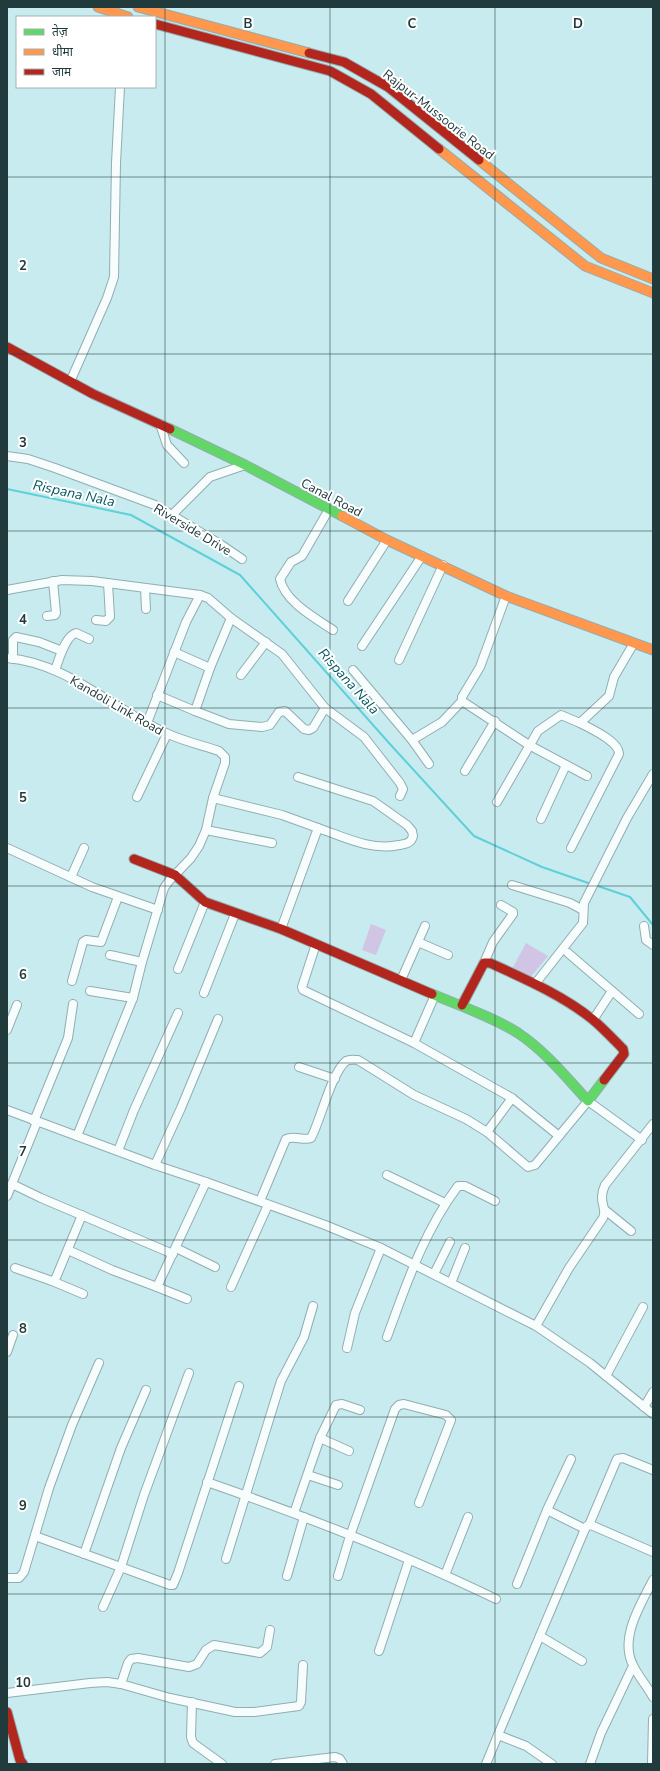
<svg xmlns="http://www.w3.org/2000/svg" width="660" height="1771" viewBox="0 0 660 1771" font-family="'Nunito Sans','Noto Sans Devanagari',sans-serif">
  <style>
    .green { fill: #d1c5e5 }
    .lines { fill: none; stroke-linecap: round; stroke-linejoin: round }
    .stream { stroke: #5dd0da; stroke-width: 2 }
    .street-casing { stroke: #92adb0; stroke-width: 10 }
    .fast-casing { stroke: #92adb0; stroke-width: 11 }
    .slow-casing { stroke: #92adb0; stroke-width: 11 }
    .jam-casing { stroke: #92adb0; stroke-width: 11 }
    .street { stroke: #f7fcfd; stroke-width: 8 }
    .fast { stroke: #63d668; stroke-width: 9 }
    .slow { stroke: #ff974d; stroke-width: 9 }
    .jam { stroke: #b3261e; stroke-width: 9 }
    .grid { fill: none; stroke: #213b3d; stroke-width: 1; stroke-opacity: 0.55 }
    .labels { text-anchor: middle; stroke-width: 4; stroke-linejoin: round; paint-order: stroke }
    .street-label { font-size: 13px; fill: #213b3d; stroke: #fff }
    .water-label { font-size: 14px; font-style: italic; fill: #00565d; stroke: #fff }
    .grid-label { font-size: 13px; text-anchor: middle; font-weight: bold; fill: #213b3d; stroke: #fff; stroke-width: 4; stroke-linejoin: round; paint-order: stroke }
  </style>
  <rect width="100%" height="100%" fill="#c8ebef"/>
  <g class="green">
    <path d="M371,924L386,930L376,955L362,950Z"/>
    <path d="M526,943L548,956L528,980L511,971Z"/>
  </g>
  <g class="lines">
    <g class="stream">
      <path d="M7,489L131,515L240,575L389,743L474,836L542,867L591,884"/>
      <path d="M595,885L630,897L653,925"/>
    </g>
    <defs>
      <g id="street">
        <path d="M70,382L107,298L114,277L116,163L120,87"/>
        <path d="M160,424L167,445L184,463"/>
        <path d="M7,456L28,459L55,468L155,505L220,544L242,559"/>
        <path d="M328,511L302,556L291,562L280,579C285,602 315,618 333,630"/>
        <path d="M173,514L210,477L245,465"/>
        <path d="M145,588L146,609"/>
        <path d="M7,590L62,580L92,581L200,595L208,598L231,618L282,654L325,708L364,737L400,783L403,789L400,796"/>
        <path d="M506,596L480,667L462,697V701L529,745L587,776"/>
        <path d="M348,601L387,540"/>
        <path d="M47,616L55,615L56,613L53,581"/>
        <path d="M96,620L106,621L110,617L108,583"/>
        <path d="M362,646L422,556"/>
        <path d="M174,652L210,668"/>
        <path d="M7,658C68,663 112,709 166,733C183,741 201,745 219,751L225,757V763L213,798L206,830L199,846L191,858L169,881L164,888L142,962L133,998L77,1136"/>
        <path d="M13,659V640L16,637L39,642L62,651"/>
        <path d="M399,660L443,565"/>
        <path d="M55,670C59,660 65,636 76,633L89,639"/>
        <path d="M353,670L412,740L429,764"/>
        <path d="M241,675L266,642"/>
        <path d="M157,695L195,711L210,668L231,618"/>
        <path d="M195,711L229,724L262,727L270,725L279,712L285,711L304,729L309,730L313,728L325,708"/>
        <path d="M147,723L186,622L200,595"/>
        <path d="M412,740L442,722L462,701"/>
        <path d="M465,771L495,721"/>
        <path d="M137,797L167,734"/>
        <path d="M213,798L282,815L318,828"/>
        <path d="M497,802L538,731L561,715L580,723"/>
        <path d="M541,819L566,765"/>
        <path d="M206,830L272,843"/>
        <path d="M7,848L92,887L158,910"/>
        <path d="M571,848L619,754C619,741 591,729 580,723L609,696L614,677L634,643"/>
        <path d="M71,877L84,848"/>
        <path d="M512,885L570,903L583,910"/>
        <path d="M644,926L646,940L653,945"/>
        <path d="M281,929L318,828C344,837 371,851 399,845C405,844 411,844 413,836L412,831L407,825L373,801L298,777"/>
        <path d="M418,942L448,955"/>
        <path d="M316,944L302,987L303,990L414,1043L435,995"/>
        <path d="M568,953L639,1014"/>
        <path d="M110,955L142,962"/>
        <path d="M484,963L493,942L513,914V912L501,905"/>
        <path d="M178,969L205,902"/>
        <path d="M401,980L425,926"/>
        <path d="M72,981L83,942L86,940L101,942L118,897"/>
        <path d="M535,984L583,923L584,903L627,818L653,774"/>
        <path d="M90,991L133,998"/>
        <path d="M204,993L235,914"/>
        <path d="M593,1020L612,991"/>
        <path d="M7,1030L17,1005"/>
        <path d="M414,1043L512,1098L559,1136"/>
        <path d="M299,1067L335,1079"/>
        <path d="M7,1110L155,1165L206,1182L325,1225L381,1248L536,1326L590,1363L653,1414"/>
        <path d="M34,1121L68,1038L73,1004"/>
        <path d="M487,1132L512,1098"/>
        <path d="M118,1151L134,1110L178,1013"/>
        <path d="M155,1165L181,1108L218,1019"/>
        <path d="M387,1175L445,1203"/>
        <path d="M12,1184L41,1198L173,1254"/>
        <path d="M7,1196L37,1122"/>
        <path d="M260,1201L286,1139C294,1135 303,1141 311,1138C321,1119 331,1074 346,1061C350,1059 354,1060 358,1060L414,1095L466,1119L487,1132L528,1167L535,1165L588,1101L642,1140"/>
        <path d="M605,1210L631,1231"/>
        <path d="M176,1248L215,1267"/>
        <path d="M68,1250L112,1270L157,1287L206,1182"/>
        <path d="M15,1268L52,1281L55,1280L82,1215"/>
        <path d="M434,1274L450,1242"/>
        <path d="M52,1281L83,1294"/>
        <path d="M451,1283L465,1248"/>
        <path d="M157,1287L187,1299"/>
        <path d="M231,1287L268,1205"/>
        <path d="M536,1326L569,1268L603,1218C608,1208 597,1202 605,1185L653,1124"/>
        <path d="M387,1337C406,1285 424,1231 458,1186H465L495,1201"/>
        <path d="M347,1348L355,1313L381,1248"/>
        <path d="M7,1352L13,1335"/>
        <path d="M606,1376L643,1307"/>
        <path d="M644,1407L653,1392"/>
        <path d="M320,1438L349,1451"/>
        <path d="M308,1475L338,1485"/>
        <path d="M207,1482C305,1516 403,1554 496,1599"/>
        <path d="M547,1510L585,1529"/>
        <path d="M294,1513L320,1438L336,1405L342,1404L360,1410"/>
        <path d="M589,1525L617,1459L623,1458L653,1470"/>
        <path d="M35,1536L170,1585H173L178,1573L239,1386"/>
        <path d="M84,1554L121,1448L146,1390"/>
        <path d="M226,1559L281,1381L304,1337L313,1306"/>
        <path d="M445,1575L468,1517"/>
        <path d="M287,1576L304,1517"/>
        <path d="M338,1576L350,1536L395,1409L399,1405L404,1404L446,1415L451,1420L419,1503"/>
        <path d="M7,1578H19L24,1572L49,1488L72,1425L99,1363"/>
        <path d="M653,1580C641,1604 619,1638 633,1665C638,1676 647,1686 653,1697"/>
        <path d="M517,1584L547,1510L571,1459"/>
        <path d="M103,1607L121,1567L144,1495L189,1373"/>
        <path d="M540,1636L582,1661"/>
        <path d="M379,1651L409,1560"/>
        <path d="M121,1684L128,1663L131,1659L138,1658L189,1667L197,1664L206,1650L214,1645L260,1653L267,1647L270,1630"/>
        <path d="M7,1693L90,1683L107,1682L121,1684L170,1698L235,1712H254L299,1706L301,1702L303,1665"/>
        <path d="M192,1702L191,1737L193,1743L222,1764"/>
        <path d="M275,1764L335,1757L340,1759L343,1764"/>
        <path d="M486,1764L498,1735"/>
        <path d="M552,1764L526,1746L498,1735L585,1529L587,1526L591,1525L653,1552"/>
        <path d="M590,1764L601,1733L633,1666"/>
        <path d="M652,1764L653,1719"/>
      </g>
      <g id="fast">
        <path d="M170,429L245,465L342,516"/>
        <path d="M432,994C460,1006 491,1016 518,1033C545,1051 566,1077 588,1101L604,1080"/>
      </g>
      <g id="slow">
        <path d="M98,7L128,17"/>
        <path d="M138,7L309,53"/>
        <path d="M439,149L585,266L653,293"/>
        <path d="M479,160L601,258L653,279"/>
        <path d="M342,516L387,540L506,596L653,650"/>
      </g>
      <g id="jam">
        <path d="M155,24L330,71L371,94L439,149"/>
        <path d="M309,53L344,62L388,87L479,160"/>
        <path d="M7,347L93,394L170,429"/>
        <path d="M134,859L175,875L205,902L281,929L432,994"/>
        <path d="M462,1005L484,963H490C525,979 562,995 592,1019C603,1028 613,1039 623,1049L624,1054L604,1080"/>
        <path d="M7,1712L20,1760L23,1764"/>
      </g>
    </defs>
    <use href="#street" class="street-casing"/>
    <use href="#fast" class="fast-casing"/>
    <use href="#slow" class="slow-casing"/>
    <use href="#jam" class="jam-casing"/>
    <use href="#street" class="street"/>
    <use href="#fast" class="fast"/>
    <use href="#slow" class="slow"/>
    <use href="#jam" class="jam"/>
  </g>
  <path class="grid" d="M165,7V1764M330,7V1764M495,7V1764M7,177H653M7,354H653M7,531H653M7,708H653M7,886H653M7,1063H653M7,1240H653M7,1417H653M7,1594H653"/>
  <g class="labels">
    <g class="street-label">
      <text transform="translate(439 114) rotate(38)" y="5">Rajpur-Mussoorie Road</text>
      <text transform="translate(332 497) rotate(28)" y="5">Canal Road</text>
      <text transform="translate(193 529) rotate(31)" y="5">Riverside Drive</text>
      <text transform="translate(117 705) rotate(30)" y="5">Kandoli Link Road</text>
    </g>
    <g class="water-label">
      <text transform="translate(74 493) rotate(12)" y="5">Rispana Nala</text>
      <text transform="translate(349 681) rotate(48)" y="5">Rispana Nala</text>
    </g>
  </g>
  <g class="grid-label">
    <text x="248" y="28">B</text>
    <text x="412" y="28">C</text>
    <text x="578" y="28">D</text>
    <text x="23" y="270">2</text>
    <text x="23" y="447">3</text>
    <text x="23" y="624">4</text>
    <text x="23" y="802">5</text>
    <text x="23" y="979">6</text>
    <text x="23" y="1156">7</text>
    <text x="23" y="1333">8</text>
    <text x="23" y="1510">9</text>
    <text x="23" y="1687">10</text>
  </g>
  <rect width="660" height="1771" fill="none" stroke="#213b3d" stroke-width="16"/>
  <rect x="16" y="16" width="140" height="72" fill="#ffffff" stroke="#a6b1b1"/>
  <rect x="24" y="29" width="20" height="6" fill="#63d668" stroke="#a6b1b1"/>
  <text x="52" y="36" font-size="12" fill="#213b3d">तेज़</text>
  <rect x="24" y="49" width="20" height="6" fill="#ff974d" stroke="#a6b1b1"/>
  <text x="52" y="56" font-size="12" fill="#213b3d">धीमा</text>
  <rect x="24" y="69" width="20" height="6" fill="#b3261e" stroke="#a6b1b1"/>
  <text x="52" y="76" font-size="12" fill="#213b3d">जाम</text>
</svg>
